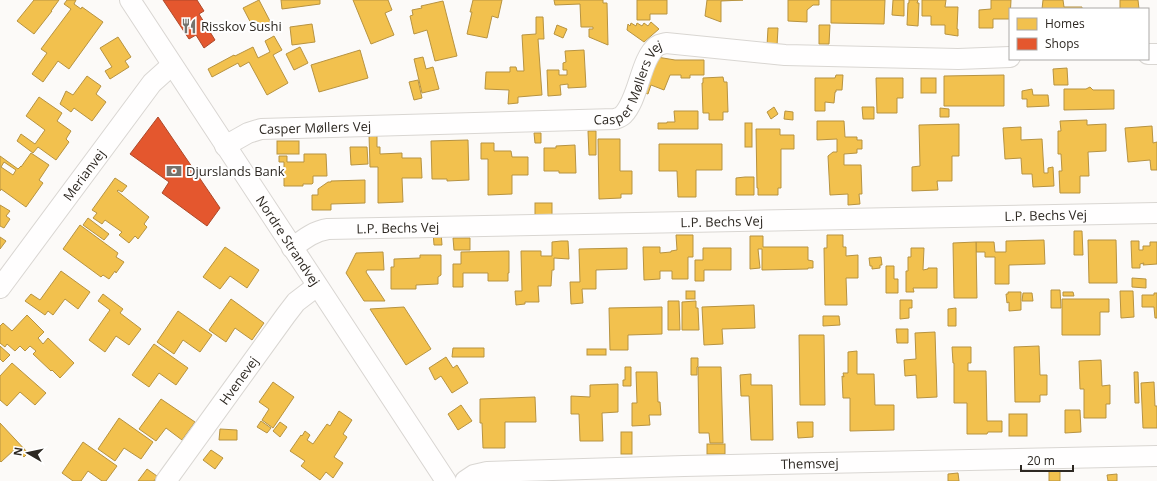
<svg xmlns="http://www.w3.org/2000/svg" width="1157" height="481" viewBox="0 0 1157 481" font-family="'Open Sans',sans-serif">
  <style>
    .homes { fill: #f2c14e; stroke: #b79341; fill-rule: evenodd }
    .shops { fill: #e4572e; stroke: #ad492a }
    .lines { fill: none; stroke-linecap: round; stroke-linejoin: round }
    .minor-casing { stroke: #d9d6d2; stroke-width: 22 }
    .minor { stroke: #fffefe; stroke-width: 20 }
    .labels { text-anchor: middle; stroke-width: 4; stroke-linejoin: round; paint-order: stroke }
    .poi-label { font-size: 13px; fill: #2d2822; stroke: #fff; text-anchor: start }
    .street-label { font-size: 13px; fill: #2d2822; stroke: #fff }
  </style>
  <rect width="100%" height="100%" fill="#fcfaf8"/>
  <g class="homes">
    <path d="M34,0H59L51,11H52L34,34L17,21Z"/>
    <path d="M67,0H76L74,4L81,9L82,7L103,22L69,69L58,61L43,82L32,74L47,53L41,49L71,9L64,4Z"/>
    <path d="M259,0L271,23L255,31L243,8Z"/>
    <path d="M281,0H320V4L282,9Z"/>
    <path d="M353,0H388L392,10L385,13L394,35L371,44Z"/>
    <path d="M473,0H502L498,18L492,16L487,38L467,34L472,12H470Z"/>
    <path d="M554,0H603V3H607L608,45L589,37V29H593V27H581L580,4L555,5Z"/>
    <path d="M637,0H667V14H650V20H637Z"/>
    <path d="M707,0H743L721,1V22L705,16Z"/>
    <path d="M788,0H819V5H813L807,10V22L788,21Z"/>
    <path d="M831,0H885L884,24L831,23Z"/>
    <path d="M893,0H904V16L892,15Z"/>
    <path d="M909,0H918L917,3H919L918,26L907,25L908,3H909Z"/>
    <path d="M922,0H946L945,7H958L957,29H958V36L945,34V25H931V16H922Z"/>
    <path d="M991,0H1011L1010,19H993V28H979V10L991,9Z"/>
    <path d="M1043,0H1063L1064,7H1082V9H1042Z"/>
    <path d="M1120,0H1138L1139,9H1120Z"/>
    <path d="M443,1L457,56L435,61L427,30L414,34L410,16L413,15L412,10L422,8L421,6Z"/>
    <path d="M536,17H543L544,39H538L542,95L518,97V103L508,104L509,90L485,89L486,72H510V67H516L517,71H524L522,35L536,34Z"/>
    <path d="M651,22L659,29L644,42L627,30L628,24L630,26L631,23L636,26L637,23L642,26L644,23L648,26Z"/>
    <path d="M312,24L315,42L292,45L290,27Z"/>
    <path d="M557,25L567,29L563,38L554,34Z"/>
    <path d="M819,25H830L829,44H819Z"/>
    <path d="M768,28H778L777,46H767Z"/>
    <path d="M274,36L282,50L273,55L288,83L267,95L249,62L240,67L238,63L212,77L208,69L234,55L235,56L253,47L258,58L270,52L265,41Z"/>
    <path d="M118,37L131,57L125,61L129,67L110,79L105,71L112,67L100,48Z"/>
    <path d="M300,47L308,63L294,70L286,54Z"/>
    <path d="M360,50L368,78L319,92L311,65Z"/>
    <path d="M584,50L586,87L568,88V84L560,85L561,95L548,96L547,70H559V75H567V70H563V63L566,62L565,51Z"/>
    <path d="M423,57L426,69L433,67L439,89L422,93L414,59Z"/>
    <path d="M657,57L675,60H704V75H690V78H681V75H670L664,90L651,85L648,94L645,93Z"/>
    <path d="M1067,68L1068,85H1054L1053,69Z"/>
    <path d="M836,75H843L842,90H836V92H835L834,103L825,102V111H815V78H835Z"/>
    <path d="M1004,75V106H944V76Z"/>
    <path d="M87,76L101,86L96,94L106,102L92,121L74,108L71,112L60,104L66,91L73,95Z"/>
    <path d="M723,77L724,82H727L728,112H723V120H709V113H703L702,83H703V78Z"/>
    <path d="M876,78H903V98H897V113H877Z"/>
    <rect x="921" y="78" width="15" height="15"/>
    <path d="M418,80L422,98L414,100L409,82Z"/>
    <path d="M1090,87L1093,90H1114V109L1064,110V89H1086Z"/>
    <path d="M1032,89L1033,95H1048L1049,106L1027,107V99H1022V91Z"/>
    <path d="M39,97L62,113L57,121L71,131L66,139L69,142L56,160L38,147L33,153L17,141L21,134L35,144L45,130L26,116Z"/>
    <path d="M774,107L778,114L771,119L767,112Z"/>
    <path d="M862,107H874V119H863Z"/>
    <path d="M940,108L949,109V117H940Z"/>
    <path d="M674,111H698V129H658V123H667V122H675Z"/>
    <path d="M785,111L793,112V120L784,119Z"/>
    <path d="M1087,120V125L1106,124V151L1088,152L1089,176H1080V193H1060L1059,171H1062L1061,154H1058V131H1061L1060,121Z"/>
    <path d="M817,121H844L845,137H857V140H862V149H857V153L844,154V165H861L862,194H859L860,204L848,205V194L830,195L828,156L833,152H837V139L817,140Z"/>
    <rect x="745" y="123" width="7" height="24"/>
    <path d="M959,124V156H952V181H937L938,190L912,191V167L920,166L919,125Z"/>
    <path d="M1152,126L1153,143L1157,142V170H1151L1150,160L1128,162L1125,128Z"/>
    <path d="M1021,127V140L1042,139L1044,173H1048V168L1053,167L1054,186L1033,187L1032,174H1022L1021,158L1005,159L1003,128Z"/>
    <path d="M756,129H780V135H794V149H781V188H778V195H758V188H757Z"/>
    <path d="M588,131H596V155H589Z"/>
    <path d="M534,133H541V143H535Z"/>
    <path d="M369,135H377V147H380V154L402,153V158H421L422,178H402L403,202L378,203V167H370Z"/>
    <path d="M598,139H620V171H632V194H621V198L599,199Z"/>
    <path d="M468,140L469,180L447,181V179H432L431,141Z"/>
    <rect x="277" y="141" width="22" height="13"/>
    <path d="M481,143H494V151H511L512,157H528V175H512V194L488,195V159H481Z"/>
    <path d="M659,144H722V170H696V197H678L677,171H659Z"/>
    <path d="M575,145L576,173H559V171H544V148H556V146Z"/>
    <path d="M350,147H367L368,164L351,165Z"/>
    <path d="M31,153L49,165L39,180L43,183L26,207L1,189L0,191V156L18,169L21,166V167ZM4,162L16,170L13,175L1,167Z"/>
    <path d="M304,154H326L327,176H313V183L312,184H303V186H284V162H279V156H287V162H304Z"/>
    <path d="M745,177H754V195H736V178Z"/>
    <path d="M115,178L127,186L122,192L118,190L117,191L149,217L144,224L147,227L138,239L135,236L129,243L119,235L122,232L105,220L102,224L93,218L97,213L92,210Z"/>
    <path d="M365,180V203L331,204V210H312V195H318V189L328,182H331V181Z"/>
    <rect x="535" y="203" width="17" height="16"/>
    <path d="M0,205L10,211L6,216L10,219L4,228L0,226Z"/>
    <path d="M88,218L109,234L104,240L83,225Z"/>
    <path d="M80,225L118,253L116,257L124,262L116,273L115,271L109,279L103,275L101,277L63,249Z"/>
    <path d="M1074,231H1082L1083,255H1074Z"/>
    <path d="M433,232H441L442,245H434Z"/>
    <path d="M676,235H693V257H688V279H672V271H660V279L644,280L643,247H660V253L671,252V251L677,250Z"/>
    <path d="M827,235H843V247H846V256L858,255V278H846L847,305H825L824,248H827Z"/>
    <path d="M750,236H763V247H808V260L813,261V268H808V269L762,270V249H758L760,268L750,269Z"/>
    <path d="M0,237L6,241L0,249Z"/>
    <path d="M453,238H470V250H454Z"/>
    <path d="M1044,240L1045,264L1009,265V284H995V257H985V252H976V242H994L995,252H1006V241Z"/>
    <path d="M1088,240H1116L1117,283H1089Z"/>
    <path d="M561,241H568L569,259L554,258V270H552L551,286H538L539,302H525V304L516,305L515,291H522L521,251H541V256H552V242Z"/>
    <path d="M1131,241H1139V250H1143V246H1150V242H1157V264L1143,265L1144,263L1140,264V268H1132Z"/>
    <path d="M976,242L977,298H954L953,243Z"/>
    <path d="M225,247L259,270L247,288L230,276L220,289L203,277Z"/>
    <path d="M627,248V269L596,270V289H582L583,303L571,304L570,282H580L579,249Z"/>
    <path d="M703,248H731V270H704V281H695V260H703Z"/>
    <path d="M911,248H924L923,270L928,269V268H937V288H913L914,292H906V271H908V257H911Z"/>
    <path d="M509,251V273H508V281H488V273H463V287H453V264H461V252Z"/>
    <path d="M383,252L384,270H367L366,272L385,301H364L346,273L356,253Z"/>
    <path d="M420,255H441V275L438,277V284L416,285V289H391V267H394V259L420,258Z"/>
    <path d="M881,257L882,265H880V268L872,269V266H870L869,258Z"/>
    <path d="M886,266H894V279H898V293H886Z"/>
    <path d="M61,271L90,292L78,309L65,299L53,315L48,311L45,315L25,301L31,294L40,300Z"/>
    <path d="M1132,278L1146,279V288L1132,287Z"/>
    <path d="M1051,290H1060L1061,308H1051Z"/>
    <rect x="686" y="291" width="9" height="8"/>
    <path d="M1120,291H1133L1134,317L1121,318Z"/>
    <path d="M1008,292H1021V310L1009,311V302L1007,303L1006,294H1008Z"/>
    <path d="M1063,292H1073L1074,296H1063Z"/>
    <path d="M1023,293H1032L1033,301H1022Z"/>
    <path d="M1154,293H1157V318H1155L1154,307H1142V295H1154Z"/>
    <path d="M103,294L123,309L120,313L141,329L129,345L116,336L105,352L89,340L110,310L98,301Z"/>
    <path d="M231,299L264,323L252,340L235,328L226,342L209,330Z"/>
    <path d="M1062,299H1109V312H1100V335H1062Z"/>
    <path d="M900,300H912V308H909V318L900,319Z"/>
    <path d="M668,301H679L680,330H668Z"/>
    <path d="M696,301V308H698L699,330H682V302Z"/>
    <path d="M754,305L755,328L722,329L723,344L704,345L702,307Z"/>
    <path d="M404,307L431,349L406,365L370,309Z"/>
    <path d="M662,307V334L628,335V350H610L609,308Z"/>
    <path d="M956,308V326H948V309Z"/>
    <path d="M178,311L212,335L200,352L183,340L174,354L157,342Z"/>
    <path d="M27,315L44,332L38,338L43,344L48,338L74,363L60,378L52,370L51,371L33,354L36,351L30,346L25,351L20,346L15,351L7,344L5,347L0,343V326L3,323L12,331Z"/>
    <path d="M823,316H839L840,325L823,326Z"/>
    <path d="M896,329H908V343H897Z"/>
    <path d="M935,332L937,397L917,398L916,375L905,376L904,360L916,359L915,333Z"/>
    <path d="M799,335H824L825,405H800Z"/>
    <path d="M154,344L188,368L176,385L159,373L149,387L132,375Z"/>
    <path d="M0,346L10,355L3,362L0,359Z"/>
    <path d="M1039,346L1040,375H1047V395H1040V402H1015L1014,347Z"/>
    <path d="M952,347H971V363H968V371H986L987,421H1002V432H988L987,434H967V403H954V363H953Z"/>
    <path d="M453,348H484V357H452Z"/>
    <rect x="587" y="349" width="19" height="6"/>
    <path d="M857,351V374H874L875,405H894V430L850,431V398H843L842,376L844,377L843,373H848V352Z"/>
    <path d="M446,357L453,368L457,365L468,383L452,393L441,376L435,380L429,368Z"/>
    <path d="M691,358H698V366L697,367V375H691Z"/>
    <path d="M1101,360L1102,386L1110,385V404H1106V418H1084V389H1080L1079,361Z"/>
    <path d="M12,363L46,393L35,405L20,392L7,406L0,400V376Z"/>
    <path d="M625,367H631V386H623V380H625Z"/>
    <path d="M698,367H721L723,443H710L709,433H699Z"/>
    <path d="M636,372H657L658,402H660L661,415H649L650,425L632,426V403H637Z"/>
    <path d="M1134,372H1138L1139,403H1135Z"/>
    <path d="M751,374V385H772L773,440H751L749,396H741L740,375Z"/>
    <path d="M273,382L294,397L273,428L262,420L269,409L259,402Z"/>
    <path d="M1154,382L1155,406H1157V428H1143L1141,383Z"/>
    <path d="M618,384V412L602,413L603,441H580L579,414H571V396L590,397V385Z"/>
    <path d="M535,397L536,422H505V448H483L482,423H480V399Z"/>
    <path d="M161,399L195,422L182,440L166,428L156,441L139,429Z"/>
    <path d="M461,405L472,421L458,430L448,414Z"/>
    <path d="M1065,410H1080L1081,432L1065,433Z"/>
    <path d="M339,411L352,420L343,434L347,437L334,457L343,463L333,478L326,472L320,480L301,466L305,461L290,451L301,435L302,436L305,431L310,435L307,440L313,444L327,424L330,426Z"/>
    <rect x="1009" y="414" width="18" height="22"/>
    <path d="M119,418L153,442L141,459L124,448L115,461L98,449Z"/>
    <path d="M261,421L271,428L267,433L257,427Z"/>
    <path d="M280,422L287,427L280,437L273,431Z"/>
    <path d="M797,422H813V437L798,438Z"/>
    <path d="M0,423L28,453L24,457L15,449L1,462L0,461Z"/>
    <path d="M220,429L237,430V440H219Z"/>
    <rect x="621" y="432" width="11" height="22"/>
    <path d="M83,442L117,466L106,481H102L88,471L81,481H73L62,473Z"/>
    <rect x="707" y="444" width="18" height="10"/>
    <path d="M211,450L223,458L215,469L203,460Z"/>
    <path d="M147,469L157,476L154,481H138Z"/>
    <rect x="1049" y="471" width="11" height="10"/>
    <path d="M958,473L959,481H948V474Z"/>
    <path d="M1117,474V481H1108L1107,475Z"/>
  </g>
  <g class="shops">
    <path d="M163,0H197L204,11L199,14L215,40L204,48L196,35L189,39Z"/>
    <path d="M158,117L220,208L207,226L162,193L169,182L130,154Z"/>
  </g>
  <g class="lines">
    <defs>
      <g id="minor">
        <path id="s1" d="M130,0L446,481"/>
        <path d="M1148,54H1157"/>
        <path id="s2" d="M225,146L248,133L261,129L615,119C618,118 621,117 623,115C639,99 640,59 657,46C660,44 663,44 666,43L785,55L958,59L1010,57"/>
        <path id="s3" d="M292,248C304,239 314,231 328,229L1157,213"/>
        <path id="s4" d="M0,288L152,83L172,65"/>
        <path id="s5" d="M166,481L286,315L296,302L317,286"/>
        <path id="s6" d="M465,481L474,475L487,472L684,466L1157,456"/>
      </g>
    </defs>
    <use href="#minor" class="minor-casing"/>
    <use href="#minor" class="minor"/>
  </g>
  <defs>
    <symbol id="restaurant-bare" viewBox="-9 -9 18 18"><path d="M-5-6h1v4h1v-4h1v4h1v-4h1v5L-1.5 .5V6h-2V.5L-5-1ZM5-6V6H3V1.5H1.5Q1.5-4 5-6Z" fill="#75726d" stroke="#fff" stroke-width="2.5" paint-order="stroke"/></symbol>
    <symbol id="bank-bare" viewBox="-9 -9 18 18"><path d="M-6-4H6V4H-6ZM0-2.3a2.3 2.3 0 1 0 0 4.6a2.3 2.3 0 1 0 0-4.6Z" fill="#75726d" stroke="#fff" stroke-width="2.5" paint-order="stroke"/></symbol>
  </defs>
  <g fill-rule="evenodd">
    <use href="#restaurant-bare" x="178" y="15" width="22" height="22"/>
    <use href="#bank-bare" x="163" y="160" width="22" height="22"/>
  </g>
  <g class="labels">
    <g class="poi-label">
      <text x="201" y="31">Risskov Sushi</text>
      <text x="186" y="176">Djurslands Bank</text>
    </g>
    <g class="street-label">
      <text dy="5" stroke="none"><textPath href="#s2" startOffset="429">Casper Møllers Vej</textPath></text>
      <text dy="5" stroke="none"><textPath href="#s2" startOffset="94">Casper Møllers Vej</textPath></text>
      <text dy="5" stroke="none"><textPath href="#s4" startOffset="141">Merianvej</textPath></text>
      <text dy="5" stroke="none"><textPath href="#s3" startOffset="759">L.P. Bechs Vej</textPath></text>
      <text dy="5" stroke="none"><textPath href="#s3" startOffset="435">L.P. Bechs Vej</textPath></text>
      <text dy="5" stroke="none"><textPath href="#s3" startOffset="111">L.P. Bechs Vej</textPath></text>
      <text dy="5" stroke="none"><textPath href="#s1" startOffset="288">Nordre Strandvej</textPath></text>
      <text dy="5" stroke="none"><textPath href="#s5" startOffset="124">Hvenevej</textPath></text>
      <text dy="5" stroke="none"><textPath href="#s6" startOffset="347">Themsvej</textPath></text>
    </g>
  </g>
  <rect x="1009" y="8" width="140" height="52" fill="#ffffff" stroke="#aba9a7"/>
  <rect x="1017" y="18" width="20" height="12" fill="#f2c14e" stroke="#aba9a7"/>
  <text x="1045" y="28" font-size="12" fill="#2d2822">Homes</text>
  <rect x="1017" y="38" width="20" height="12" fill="#e4572e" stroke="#aba9a7"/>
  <text x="1045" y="48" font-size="12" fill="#2d2822">Shops</text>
  <g transform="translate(28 453) rotate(279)" stroke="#ffffff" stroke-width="3" paint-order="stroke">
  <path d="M0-3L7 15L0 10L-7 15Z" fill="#2d2822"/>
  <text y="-6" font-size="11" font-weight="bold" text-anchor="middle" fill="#2d2822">N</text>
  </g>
  <path d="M1021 465v6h52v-6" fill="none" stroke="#2d2822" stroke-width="2"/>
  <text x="1027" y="465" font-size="12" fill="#2d2822" stroke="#ffffff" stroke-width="3" paint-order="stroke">20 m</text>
</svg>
